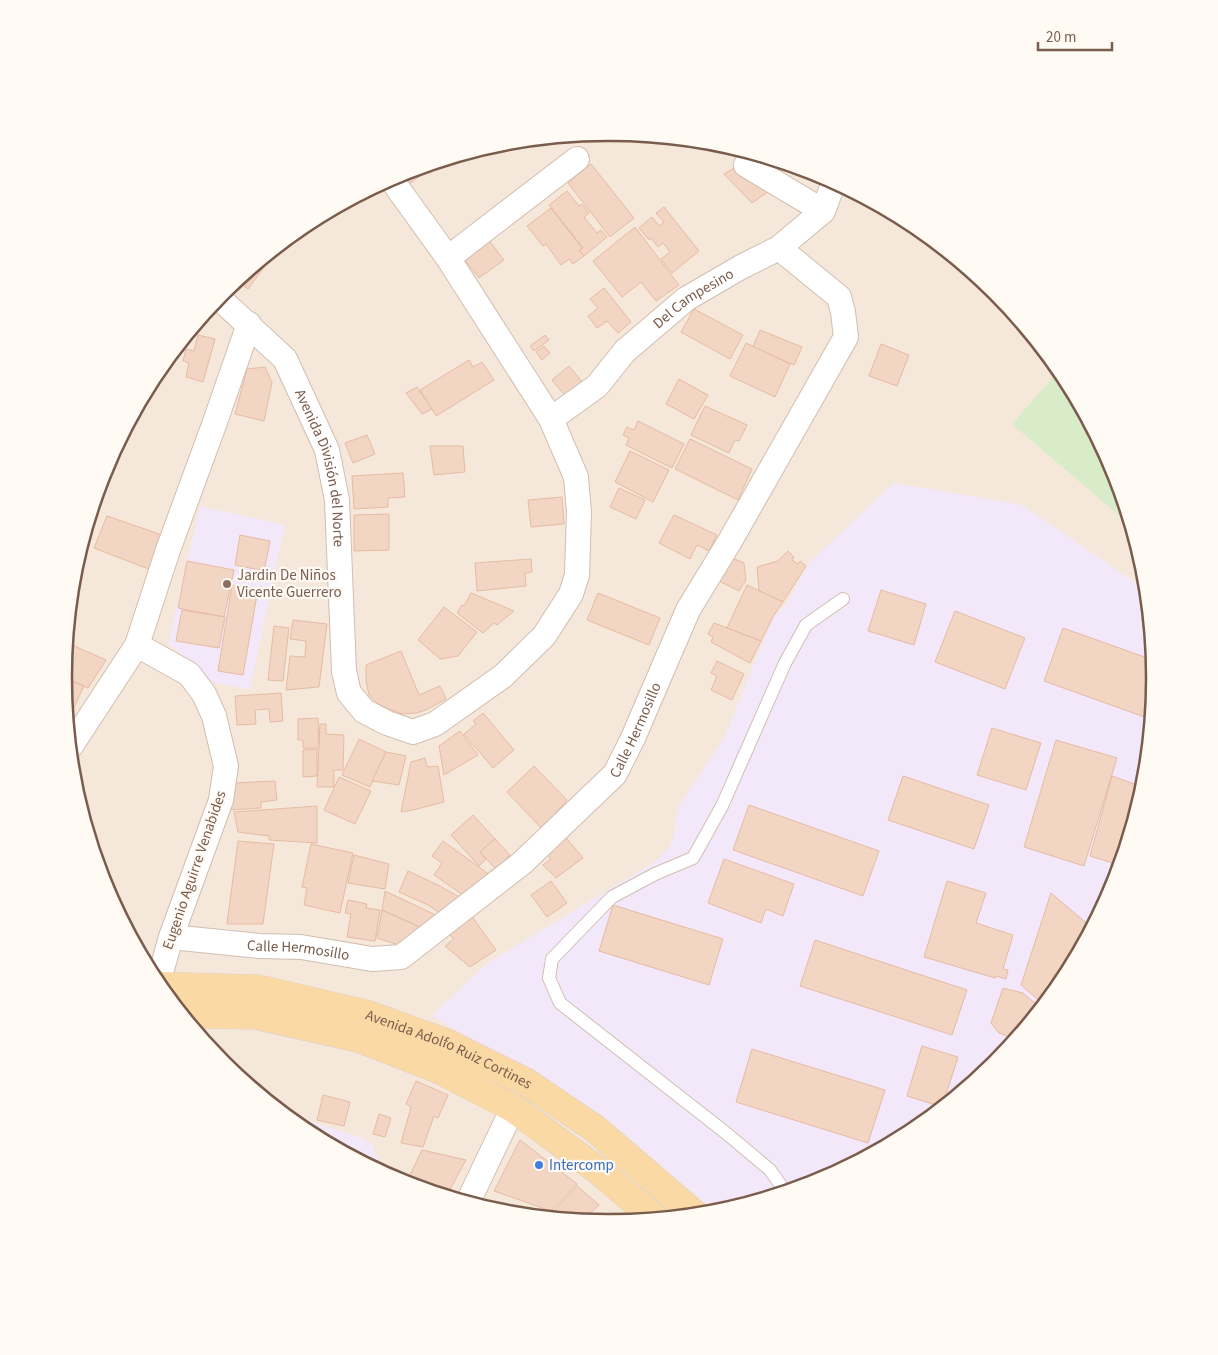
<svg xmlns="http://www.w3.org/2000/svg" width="1218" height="1355" viewBox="0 0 1218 1355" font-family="'Source Sans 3',sans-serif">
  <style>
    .residential { fill: #f5e8da }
    .education { fill: #f3e8fa }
    .green { fill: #d8ecc9 }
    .building { fill: #f3d5c3; stroke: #e6bba3 }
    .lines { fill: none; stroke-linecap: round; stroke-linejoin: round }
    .lane-casing { stroke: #d1beb0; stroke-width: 14 }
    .street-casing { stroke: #d1beb0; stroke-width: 26 }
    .primary-casing { stroke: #dad1cd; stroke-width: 29 }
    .lane { stroke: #fff; stroke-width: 12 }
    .street { stroke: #fff; stroke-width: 24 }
    .primary { stroke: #fbd9a5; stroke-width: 28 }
    .education-dot { fill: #8d6e63; stroke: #fffaf3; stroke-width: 2 }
    .shop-dot { fill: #3f7fe0; stroke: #fffaf3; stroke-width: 2 }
    .labels { text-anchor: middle; stroke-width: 4.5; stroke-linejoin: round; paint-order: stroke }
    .street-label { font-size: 15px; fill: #7a5c4d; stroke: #fffaf3 }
    .education-label { font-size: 15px; fill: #785e54; stroke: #fffaf3; text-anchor: start }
    .shop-label { font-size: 15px; fill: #366cbe; stroke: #fffaf3; text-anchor: start }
    .rim { fill: none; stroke: #7a5c4d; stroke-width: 2.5 }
  </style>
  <rect width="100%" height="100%" fill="#fdf6ec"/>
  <circle class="residential" cx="609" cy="677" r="543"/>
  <g class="education">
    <path d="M894,483L1022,505L1146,590L1154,678L1144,784L1113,886L1062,981L1015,1038L969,1084L912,1131L817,1181L716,1212L604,1116L432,1016L486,964L653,863L670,847L675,830L677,809L724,738L772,619L786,604L810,562Z"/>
    <path d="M200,506L285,525L250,689L214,683L168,643Z"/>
    <path d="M284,1113L362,1138L372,1144L378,1158V1169L306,1131Z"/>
  </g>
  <path class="green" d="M1059,370L1113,469L1129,524L1012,424Z"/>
  <g class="building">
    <path d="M436,163V164L405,187L401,174Z"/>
    <path d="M591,164L634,218L610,237L568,183Z"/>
    <path d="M734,168L772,189L752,203L724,174Z"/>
    <path d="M567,191L579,206L582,204L589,213L584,217L597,233L601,230L607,237L584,256L579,250L583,248L549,205Z"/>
    <path d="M664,207L699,251L672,273L661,259L670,252L663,243L658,247L651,238L649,240L639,228L652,217L659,226L664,222L656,213Z"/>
    <path d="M551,208L582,248L579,250L584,256L573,264L569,259L561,265L546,244L543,246L527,226Z"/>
    <path d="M635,227L679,285L656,301L641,282L622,297L593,261Z"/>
    <path d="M484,234L504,260L479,278L459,253Z"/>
    <path d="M278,248L248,289L237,281Z"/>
    <path d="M604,288L631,322L618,333L607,321L597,328L588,316L598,308L590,299Z"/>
    <path d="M694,309L743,335L730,359L681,332Z"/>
    <path d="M760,330L802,347L794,365L753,347Z"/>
    <path d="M198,335L215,339L203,382L186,377L189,363L183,361L186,349L194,351Z"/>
    <path d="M545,335L549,340L534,351L530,346Z"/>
    <path d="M746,343L790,364L775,397L730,376Z"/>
    <path d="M881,344L909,355L897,386L869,376Z"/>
    <path d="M544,346L550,353L542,360L536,352Z"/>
    <path d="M469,360L473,367L482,362L494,380L436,416L420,390Z"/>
    <path d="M569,366L584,384L567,398L552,380Z"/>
    <path d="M265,367L272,383L264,421L235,414L247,369Z"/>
    <path d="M679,379L708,395L694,419L666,404Z"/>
    <path d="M417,387L432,409L422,414L406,393Z"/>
    <path d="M705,406L747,425L739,441L735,440L729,453L691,435Z"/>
    <path d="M638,421L684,444L672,468L626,445L629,438L623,435L627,427L634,430Z"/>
    <path d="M367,435L375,454L353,463L345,443Z"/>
    <path d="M690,439L752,469L738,500L675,469Z"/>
    <path d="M430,446H463L465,472L434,475Z"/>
    <path d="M630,451L669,470L653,502L615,482Z"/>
    <path d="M403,473L405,497L388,498V507L354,509L352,476Z"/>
    <path d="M619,488L645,500L636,519L610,507Z"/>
    <path d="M562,497L564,524L531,527L528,500Z"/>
    <path d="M389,514V550L354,551V515Z"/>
    <path d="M674,515L717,535L709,551L697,545L690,559L659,543Z"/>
    <path d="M107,516L165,536L151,570L94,548Z"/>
    <path d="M240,535L270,541L264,571L235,565Z"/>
    <path d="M788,551L794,557L792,560L798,564L800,561L806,566L783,602L759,591L757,567L778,561Z"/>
    <path d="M727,556L744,563L746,580L739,591L715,579Z"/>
    <path d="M531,559L532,572L525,573L526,586L477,591L475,563Z"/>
    <path d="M187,561L234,570L224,617L178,608Z"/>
    <path d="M232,585L258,589L243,675L218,671Z"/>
    <path d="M747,585L783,602L774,615L761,641L727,628Z"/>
    <path d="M881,590L926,604L914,645L868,631Z"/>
    <path d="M471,593L514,611L497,625L494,623L483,633L457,613L462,605L464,606Z"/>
    <path d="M598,593L660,618L649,645L587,620Z"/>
    <path d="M444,607L477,632L458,656L440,659L418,640Z"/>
    <path d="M182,610L225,617L219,648L176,641Z"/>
    <path d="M955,611L1025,638L1005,689L935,662Z"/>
    <path d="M293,620L327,624L319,687L286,690L290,656L305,657L306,641L290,639Z"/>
    <path d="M714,623L761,641L750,663L711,642L713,637L708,634Z"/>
    <path d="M274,626L289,628L283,681L268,680Z"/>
    <path d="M1063,628L1153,660L1154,678L1150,719L1044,681Z"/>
    <path d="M67,643L106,660L88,688L64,677Z"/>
    <path d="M401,651L419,695L440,686L446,699L426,710L416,713L403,714L391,710L378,704L369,695L366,681V665Z"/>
    <path d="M717,661L744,674L732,700L711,690L717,676L711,673Z"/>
    <path d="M64,678L84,686L68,720Z"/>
    <path d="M281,693L283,721L270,722L269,709L255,710L256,724L237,725L235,696Z"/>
    <path d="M483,713L514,750L493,768L464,734L476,724L473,721Z"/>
    <path d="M318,718L319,748H303V740H298V719Z"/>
    <path d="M320,724H326V734L344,735L343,770H334V787H317Z"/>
    <path d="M992,728L1041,743L1026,790L977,775Z"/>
    <path d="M460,731L478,755L444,775L439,746Z"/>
    <path d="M359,739L386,752L370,787L342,775Z"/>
    <path d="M1056,740L1117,758L1084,866L1024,847Z"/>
    <path d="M317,749V776L303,777V750Z"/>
    <path d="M386,752L406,756L399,785L372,781Z"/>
    <path d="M425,758L427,767L438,766L444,802L413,810L401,812L411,762Z"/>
    <path d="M534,766L567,800L542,829L507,792Z"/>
    <path d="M903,776L989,805L974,849L888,820Z"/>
    <path d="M1112,776L1143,787L1119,865L1090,856Z"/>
    <path d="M339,777L371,791L355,824L324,810Z"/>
    <path d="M275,781L277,800L261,802V808L229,810L234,783Z"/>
    <path d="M749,805L879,851L863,896L733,850Z"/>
    <path d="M317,806V843L269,840V836L238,832L234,812Z"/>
    <path d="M473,815L495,839L480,852L486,859L479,866L451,835Z"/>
    <path d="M562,833L583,858L556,878L543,865L551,859L544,852Z"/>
    <path d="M495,839L510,855L496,869L480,852Z"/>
    <path d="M238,841L274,844L263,924H227Z"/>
    <path d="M443,841L490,875L466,897L434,875L442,863L432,856Z"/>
    <path d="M311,844L353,853L340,913L304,905L307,888L302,887Z"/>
    <path d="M354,855L389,864L385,889L348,883Z"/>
    <path d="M724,859L794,884L783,916L766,909L761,923L708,903Z"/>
    <path d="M408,871L438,885L461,898L441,914L428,905L399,892Z"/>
    <path d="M551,881L567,903L547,917L531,895Z"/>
    <path d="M947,881L986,893L976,923L1013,935L1003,969L1008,970L1006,979L996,976L995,978L924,957Z"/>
    <path d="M385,891L440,917L424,929L382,910Z"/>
    <path d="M1051,893L1091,927L1062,981L1043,1004L1021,985Z"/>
    <path d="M348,900L367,904L366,908L380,910L375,941L347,937L351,914L345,913Z"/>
    <path d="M613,905L723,939L709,985L599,951Z"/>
    <path d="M382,910L424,929L402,946L377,938Z"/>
    <path d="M468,911L496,950L470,967L445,946L454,939L443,928Z"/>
    <path d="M815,940L967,990L952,1035L800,986Z"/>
    <path d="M1003,988L1023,993L1036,1004L1039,1009L1019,1033L1013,1038L999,1033L991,1023Z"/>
    <path d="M922,1046L958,1057L942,1107L907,1096Z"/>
    <path d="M752,1049L885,1090L868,1143L736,1102Z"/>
    <path d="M416,1081L448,1095L438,1118L434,1116L423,1147L401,1143L411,1107L406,1104Z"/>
    <path d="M323,1095L350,1102L344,1126L317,1120Z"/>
    <path d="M379,1114L391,1118L385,1137L373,1134Z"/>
    <path d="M520,1140L577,1184L551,1211L494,1191Z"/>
    <path d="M422,1150L466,1160L447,1195L408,1179Z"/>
    <path d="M577,1186L599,1205L583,1220L569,1219L552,1213Z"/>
  </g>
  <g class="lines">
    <defs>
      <path id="lane" d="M785,1191L770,1170L726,1133L560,1003L549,978L552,959L612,897L655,874L693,858L722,806L785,663L806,625L843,599"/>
      <g id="street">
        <path d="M746,165L823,211"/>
        <path d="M448,258L577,159"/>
        <path id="s1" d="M219,298L285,359L327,450L337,500L344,671L349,693L364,711L387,723L413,732L435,724L503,676L544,636L571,594L577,575L579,512L576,477L551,419L448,258L391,179"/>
        <path id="s2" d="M551,419L597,386L625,351L686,299L741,267L779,248L823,211L834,182"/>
        <path d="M137,645L189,674L204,694L214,716L226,766L221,800L171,937L158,983"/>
        <path d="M71,746L137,645L168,550L215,422L249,324"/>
        <path id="s3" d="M171,937L260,946L301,947L372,959L401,957L522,863L615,774L633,738L688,610L730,541L846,337L843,312L839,297L779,248"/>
        <path d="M468,1202L513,1108"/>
      </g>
      <g id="primary">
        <path id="s4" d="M160,986L259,989L366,1014L449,1044L526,1082L594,1128L694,1214"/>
        <path d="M183,1014L255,1015L358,1038L440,1070L513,1108L599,1171L654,1218"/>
      </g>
    </defs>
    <use href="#lane" class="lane-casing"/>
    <use href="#street" class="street-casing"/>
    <use href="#primary" class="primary-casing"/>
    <use href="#lane" class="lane"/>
    <use href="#street" class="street"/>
    <use href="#primary" class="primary"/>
  </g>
  <circle class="education-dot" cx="227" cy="584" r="5"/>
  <circle class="shop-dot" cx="539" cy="1165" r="5"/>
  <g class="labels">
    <g class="street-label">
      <text dy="5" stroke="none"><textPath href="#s2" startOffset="188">Del Campesino</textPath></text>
      <text dy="5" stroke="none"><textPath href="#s1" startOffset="206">Avenida División del Norte</textPath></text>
      <text dy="5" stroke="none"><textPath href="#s3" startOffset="562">Calle Hermosillo</textPath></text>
      <text transform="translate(194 870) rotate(-71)" y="5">Eugenio Aguirre Venabides</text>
      <text dy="5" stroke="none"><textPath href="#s3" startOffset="128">Calle Hermosillo</textPath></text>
      <text dy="5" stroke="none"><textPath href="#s4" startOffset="299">Avenida Adolfo Ruiz Cortines</textPath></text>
    </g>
    <g class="education-label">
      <text x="237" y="580">Jardin De Niños<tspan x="237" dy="17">Vicente Guerrero</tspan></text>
    </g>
    <g class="shop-label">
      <text x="549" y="1170">Intercomp</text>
    </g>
  </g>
  <path d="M0 0H1218V1355H0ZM608 141H610A536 536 0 0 1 1146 677V678A536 536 0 0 1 610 1214H608A536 536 0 0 1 72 678V677A536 536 0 0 1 608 141Z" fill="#fffaf3" fill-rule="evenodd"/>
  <path class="rim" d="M608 141H610A536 536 0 0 1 1146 677V678A536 536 0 0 1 610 1214H608A536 536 0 0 1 72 678V677A536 536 0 0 1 608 141Z"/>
  <path d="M1038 42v8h74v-8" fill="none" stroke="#7a5c4d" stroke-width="2.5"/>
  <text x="1046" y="42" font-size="15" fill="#7a5c4d" stroke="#fffaf3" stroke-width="4" paint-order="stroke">20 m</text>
</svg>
